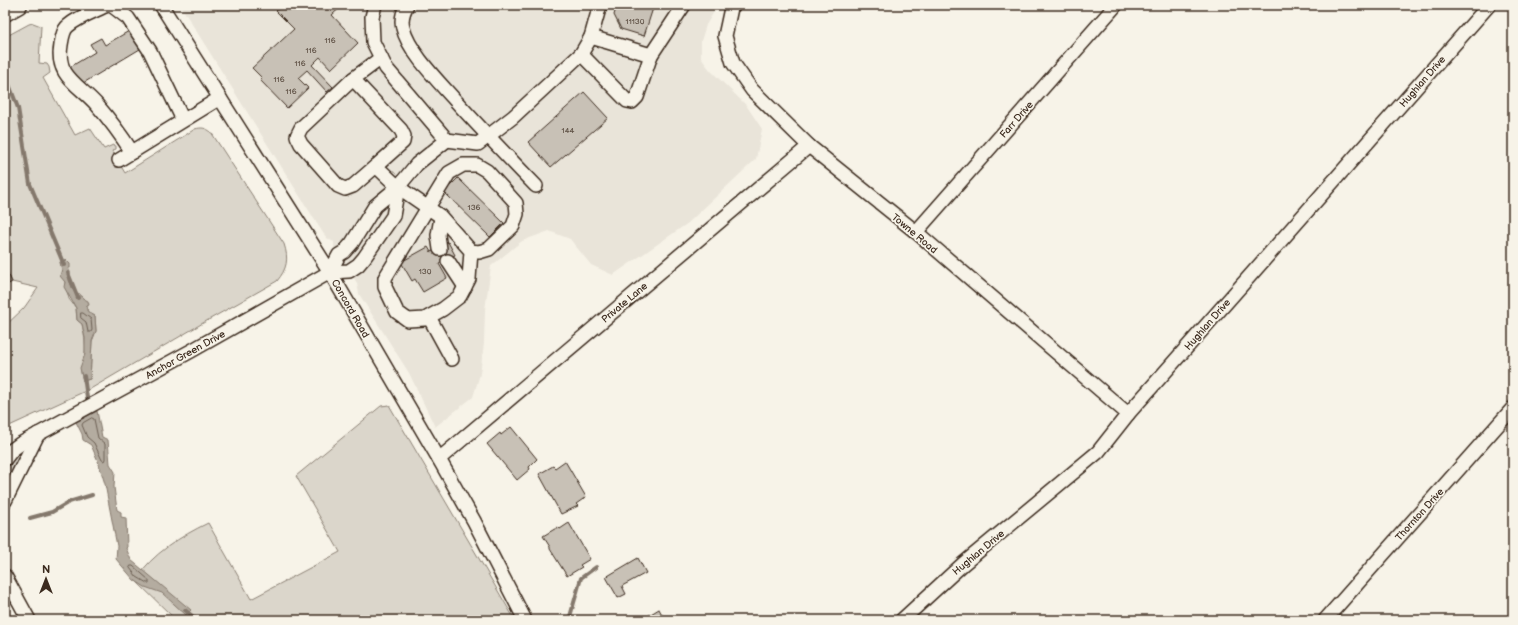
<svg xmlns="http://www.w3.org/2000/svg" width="1518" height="625" viewBox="0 0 1518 625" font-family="'Balsamiq Sans',sans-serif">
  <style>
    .built { fill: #e9e4d9 }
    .green { fill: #dbd6cb; stroke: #8b8074; fill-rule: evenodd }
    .water { fill: #b4aca0; stroke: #84786c }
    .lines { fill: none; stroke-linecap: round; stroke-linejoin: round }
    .shore { stroke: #6b5e52; stroke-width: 1 }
    .stream { stroke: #84786c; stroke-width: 4 }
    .building { fill: #c8c1b6; stroke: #3b2a1e }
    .minor-casing { stroke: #3b2a1e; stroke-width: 16 }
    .major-casing { stroke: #3b2a1e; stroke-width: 19 }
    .minor { stroke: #f7f3e8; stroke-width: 13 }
    .major { stroke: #f7f3e8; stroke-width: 16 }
    .labels { text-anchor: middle; stroke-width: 3.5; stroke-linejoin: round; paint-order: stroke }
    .number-label { font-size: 8px; fill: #5e5044 }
    .street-label { font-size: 10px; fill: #3b2a1e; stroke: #f7f3e8 }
  </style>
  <rect width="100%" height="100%" fill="#f7f3e8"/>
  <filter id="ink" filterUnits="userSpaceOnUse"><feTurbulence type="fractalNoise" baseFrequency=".025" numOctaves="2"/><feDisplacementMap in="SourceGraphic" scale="8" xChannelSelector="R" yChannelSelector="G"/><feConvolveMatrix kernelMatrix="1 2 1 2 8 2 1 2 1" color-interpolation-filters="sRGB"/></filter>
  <g filter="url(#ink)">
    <path class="built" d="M180,5H718L706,25L701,41V58L710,70L746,105L762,129L756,159L688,223L613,275L591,265L570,239L549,231L522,241L491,266L485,310L484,343L480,374L473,397L435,427L409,373L359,294L357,283L334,247V242L328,239L323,233Z"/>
    <g class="green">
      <path d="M33,23L41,26L39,63L47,64L49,67L50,73L43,78L75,135L90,128L104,149L113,145L116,146V149L112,151L125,173L195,129C202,127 206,128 211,132L284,244C289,259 287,269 277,281L203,323L92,388L5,428V326L24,308L38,288L12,282L5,267V37L29,24ZM60,262L70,272L69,280L75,292L80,294L87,306L88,312L95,316L96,331L92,341L90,379L83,381C78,365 83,367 85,353C86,343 84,334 82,324L77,320L76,308L69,299Z"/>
      <path d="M389,405L515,620H176L135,580C152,554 181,536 208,523L251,599L340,552L296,476L381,406Z"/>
      <path d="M25,447L5,490V466L17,453Z"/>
    </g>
    <g class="water">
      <path d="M66,260L70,264V268H68L70,272L69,280L74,292C80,294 82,299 88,301L89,305L87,306C85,312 91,314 95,316L96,331L92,341L90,379L83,381L80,368L85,354V338L82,324L77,320L76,308L64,287L65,282L60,276L62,269L60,262Z"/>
      <path d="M97,411L102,437L108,440L110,464L115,472L114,487L117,510L121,512V517L126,518L127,547L126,548L131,560L191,610L186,615L162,593L145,587L134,580L116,559L117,546L105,484L98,461L91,445L83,440L82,434L76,422Z"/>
    </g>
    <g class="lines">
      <g class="shore">
        <path d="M81,313H83L91,319L92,330L91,332H88L86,322L81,318Z"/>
        <path d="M92,418L94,419L98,438L105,444V459L104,461L102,460L94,443L87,437L82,425L83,423Z"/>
        <path d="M131,566H133L149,580V583H147L137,577L130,568Z"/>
      </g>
      <g class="stream">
        <path d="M5,74L18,108L30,184L64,265"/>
        <path d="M68,273L78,298"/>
        <path d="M84,376L88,405"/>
        <path d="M30,518L52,512L69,502L92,495"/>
        <path d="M185,610L197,620"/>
        <path d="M569,620L581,578L596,567"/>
      </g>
    </g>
    <g class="building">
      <path d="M282,5H343L332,15L358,43L331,69L320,57L312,65L333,87L327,92L307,70L298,78L308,88L287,108L260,80L262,78L252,68L294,29L276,11Z"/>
      <path d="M617,5H654L644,36L621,29L614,15Z"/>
      <path d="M129,31L140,49L75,88L65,70L95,52L90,44L101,38L105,45Z"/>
      <path d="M584,92L608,118L551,167L528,142Z"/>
      <path d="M458,178L504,223L490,237L444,192Z"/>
      <path d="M448,242L455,255L439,264L447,278L423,292L415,279L412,281L401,262L428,247L431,252Z"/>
      <path d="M5,267L12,282L5,286Z"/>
      <path d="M511,427L537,459L529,467L530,469L517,480L487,444L500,433L501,435Z"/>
      <path d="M565,461L586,497L576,504L578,506L561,514L539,474L553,466L555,468Z"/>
      <path d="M569,523L590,559L580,565L582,567L567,576L550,549V547L543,536L558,527L560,529Z"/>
      <path d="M638,558L646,573L622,586L626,594L618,598L606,577Z"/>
      <path d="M659,609L665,620H641Z"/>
    </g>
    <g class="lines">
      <defs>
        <g id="minor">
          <path d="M107,5C95,11 78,17 68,26C63,30 62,39 61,45C55,77 80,85 97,105C110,120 121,135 132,152"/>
          <path d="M111,5L128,18L150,51L183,120"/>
          <path d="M161,5L330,272L439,459L474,521L525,620"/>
          <path d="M375,5L372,17L373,42L386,68L447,140L478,144L513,117L581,54L591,37L651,55L684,5"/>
          <path d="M407,5C403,12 401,21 403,28C408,51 439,82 454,99C481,129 508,157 536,186"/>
          <path d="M734,5L731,8L725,36L733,63L752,90L809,146L916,232L1128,414"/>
          <path d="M591,37L600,5"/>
          <path d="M581,54L627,101L632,102L637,97L651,55"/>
          <path d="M381,58L353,79L401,130L404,136L403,142L376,166L398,187L440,216L471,251L469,279L460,296L443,309L425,319L408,320L397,312L385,287V278L449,173L463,165H477L487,171L516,203L517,214L513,226L489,249L479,252L471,251"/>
          <path d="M353,79L301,128L297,136L301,144L338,186L345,189L353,186L376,166"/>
          <path d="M119,160L220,98"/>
          <path d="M916,232L1116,5"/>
          <path d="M440,249L438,235L441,218"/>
          <path d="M448,261L465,287"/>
          <path d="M330,272L339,255L344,252L352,243L375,206L398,187L417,164L447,140"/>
          <path d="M429,317L452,359"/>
          <path d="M5,459L12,450L20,444L191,351L330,272L349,271L358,265L364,258L393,216L398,187"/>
          <path d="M439,459L809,146"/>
          <path d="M5,501L38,434"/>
          <path d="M5,576L29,620"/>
          <path d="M902,620L963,564L1098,452L1128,414L1489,5"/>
          <path d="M1325,620L1513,408"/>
        </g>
        <path id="major" d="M5,13L19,5"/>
      </defs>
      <use href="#minor" class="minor-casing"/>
      <use href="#major" class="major-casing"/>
      <use href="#minor" class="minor"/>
      <use href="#major" class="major"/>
    </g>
  </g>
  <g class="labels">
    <g class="number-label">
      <text x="635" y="24">11130</text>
      <text x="330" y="43">116</text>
      <text x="311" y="53">116</text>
      <text x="300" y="66">116</text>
      <text x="279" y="82">116</text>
      <text x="291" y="94">116</text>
      <text x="568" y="133">144</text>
      <text x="474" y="210">136</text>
      <text x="425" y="274">130</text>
    </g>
    <g class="street-label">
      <text transform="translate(1422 81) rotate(-49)" y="4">Hughlan Drive</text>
      <text transform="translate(1016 119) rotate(-49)" y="4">Farr Drive</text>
      <text transform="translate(915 233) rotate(40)" y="4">Towne Road</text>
      <text transform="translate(624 302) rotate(-40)" y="4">Private Lane</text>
      <text transform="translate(351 308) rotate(60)" y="4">Concord Road</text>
      <text transform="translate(1207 324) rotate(-49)" y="4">Hughlan Drive</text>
      <text transform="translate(185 354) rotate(-29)" y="4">Anchor Green Drive</text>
      <text transform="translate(1419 514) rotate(-48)" y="4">Thornton Drive</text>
      <text transform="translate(978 552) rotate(-40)" y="4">Hughlan Drive</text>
    </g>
  </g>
  <rect width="1518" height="625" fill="none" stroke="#f7f3e8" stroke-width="20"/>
  <rect x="10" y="10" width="1498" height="605" fill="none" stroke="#3b2a1e" stroke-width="1.5" filter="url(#ink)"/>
  <g transform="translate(46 579)" stroke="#f7f3e8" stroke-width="3" paint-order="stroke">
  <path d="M0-3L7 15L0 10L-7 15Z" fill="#3b2a1e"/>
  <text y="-6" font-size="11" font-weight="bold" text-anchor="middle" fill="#3b2a1e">N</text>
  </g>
</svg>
